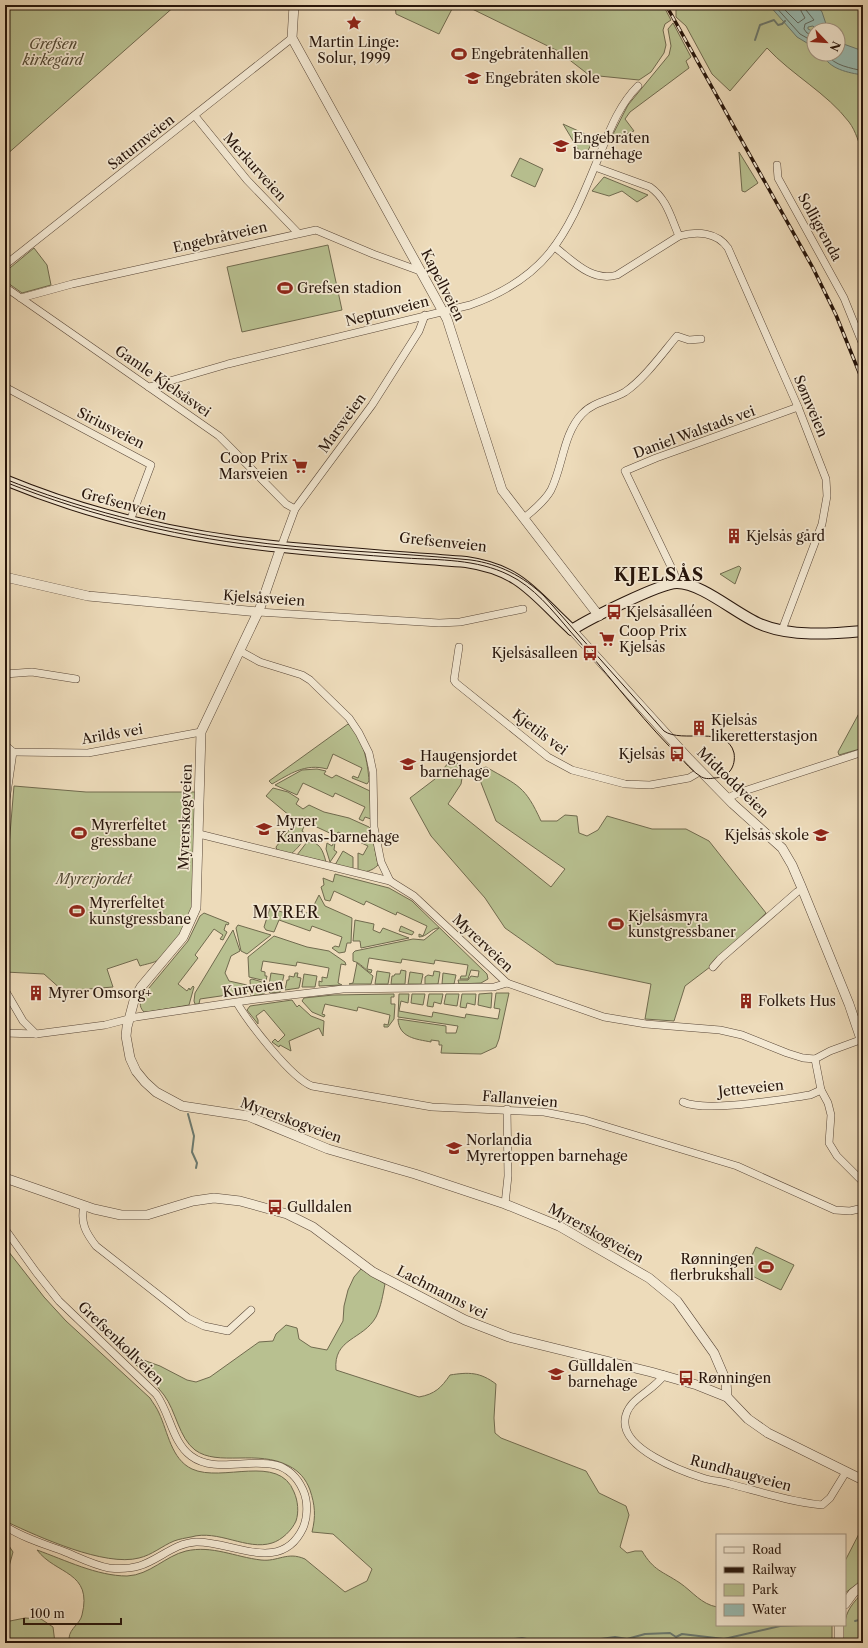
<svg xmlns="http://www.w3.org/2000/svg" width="868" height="1648" viewBox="0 0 868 1648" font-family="'Libre Caslon Text',serif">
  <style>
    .green { fill: #b8c090; stroke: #706a4e; fill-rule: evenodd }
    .water { fill: #99bbb2; stroke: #6b796f }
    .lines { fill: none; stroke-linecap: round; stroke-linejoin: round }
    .shore { stroke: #60685e; stroke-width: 1 }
    .stream { stroke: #6b796f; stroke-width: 2 }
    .minor-casing { stroke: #584637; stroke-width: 8 }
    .tertiary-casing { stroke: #584637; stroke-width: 10 }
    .secondary-casing { stroke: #27150b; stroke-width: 12 }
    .minor { stroke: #f3e8d2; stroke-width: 7 }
    .tertiary { stroke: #f3e8d2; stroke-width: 9 }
    .secondary { stroke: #f3e8d2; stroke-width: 10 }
    .tram { stroke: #27150b; stroke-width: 1 }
    .rail-casing { stroke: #27150b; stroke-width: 3.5 }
    .rail { stroke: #f3e8d2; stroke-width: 2; stroke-dasharray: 6; stroke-linecap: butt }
    .labels { text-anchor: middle; stroke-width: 3.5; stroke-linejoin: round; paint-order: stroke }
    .poi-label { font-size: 14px; fill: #27150b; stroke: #f3e8d2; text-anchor: start }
    .park-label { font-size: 14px; font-style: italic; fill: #524833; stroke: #f3e8d2 }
    .street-label { font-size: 14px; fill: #27150b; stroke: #f3e8d2 }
    .quarter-label { font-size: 16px; letter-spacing: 1px; fill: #27150b; stroke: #f3e8d2 }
    .district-label { font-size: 18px; font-weight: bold; letter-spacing: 1px; fill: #27150b; stroke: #f3e8d2 }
  </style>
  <rect width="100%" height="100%" fill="#eddbba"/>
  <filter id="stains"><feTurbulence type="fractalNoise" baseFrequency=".005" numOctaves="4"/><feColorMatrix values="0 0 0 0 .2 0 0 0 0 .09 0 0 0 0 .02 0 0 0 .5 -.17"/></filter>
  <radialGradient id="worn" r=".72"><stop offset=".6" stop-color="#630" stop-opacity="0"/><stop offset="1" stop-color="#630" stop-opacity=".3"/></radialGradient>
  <g class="green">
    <path d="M5,5H176L5,156Z"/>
    <path d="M395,5H444L452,9L439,34L396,14Z"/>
    <path d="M464,5H663L671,20L665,24L663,30L666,45L664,53L651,72L639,80L589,75L558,51Z"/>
    <path d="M676,5H863V154C859,144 856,131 849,122C827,93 792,75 767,48L730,91L712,74L686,26L676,17ZM814,30H838V54H814Z"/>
    <path d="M673,23L691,57L686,61L689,68L630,112L625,119L634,131L610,140L628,105L669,55L671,46L668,29Z"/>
    <path d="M563,124L594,138L584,159Z"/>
    <path d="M739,152L758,183L745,192L742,191Z"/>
    <path d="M520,158L543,169L535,187L511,176Z"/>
    <path d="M604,177L648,195L637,202L622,191L609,196L592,191Z"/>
    <path d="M328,245L342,310L242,332L227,267Z"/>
    <path d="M34,248L47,265L51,285L22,293L5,281V272Z"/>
    <path d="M739,566L741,568L735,584L720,574Z"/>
    <path d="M863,706V748L839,755L838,752Z"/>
    <path d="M348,724C363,734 368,764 369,781L367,784L352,778L353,776L358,778L362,768L333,754L327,769C305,763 290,774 272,784L269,781Z"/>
    <path d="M453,757L463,772L461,784L448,804L551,887L565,869L496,821L476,770L486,767C519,786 525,786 541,821H557L565,815L577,816L579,833L587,836L598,830L607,816L652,829H686L709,841L766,913L710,967L685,986L674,1021L645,1019L651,984L556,964L505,928L485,898L431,836L410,798L435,779Z"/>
    <path d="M317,769L326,771L324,774L332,778L336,775L370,791L371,819L365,817L363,821L359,819L365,807L335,793L333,797L303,783L297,795L275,785L302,770Z"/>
    <path d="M14,786L86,792H195L192,908C187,923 172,951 158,960C154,963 146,964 140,966L137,959L107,969L113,987L63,991L44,974L5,972V894Z"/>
    <path d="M273,788L288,792L299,799L296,804L303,809L309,805L324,812L349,818L369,827L371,829L378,865C372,871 365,873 358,871V853L363,855L368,846L338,832L336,836L306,822L302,831L306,834C305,840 297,849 291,854L277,850L276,847L296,821L266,796Z"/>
    <path d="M307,842C320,841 323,851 326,862L297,855Z"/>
    <path d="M334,842H335L334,850L337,852L330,862L326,849L327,843L332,846Z"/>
    <path d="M343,851L353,857V869L335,865Z"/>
    <path d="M335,874L389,888L412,901L487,974L488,979L481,983L459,984L458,980H468L471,976L478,977L479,971L471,970L468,979H460L461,976H466L468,965L435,960L434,964L402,959L401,963L369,958L367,969L372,970L371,973C364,969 361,963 353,961V953L355,951L413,939L424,940L439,928C431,928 427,937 419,937V934L423,936L427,926L397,912L396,915L366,901L364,905L334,891L330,901L325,900L321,887L324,885L323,878L333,882Z"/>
    <path d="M319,895L325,906L352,918L351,943H347L345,952L339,953L332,948L335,946L339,947L342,937L312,926L310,931L279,920L274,932L266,930L264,927L270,908L297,917L311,911Z"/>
    <path d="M204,913L229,923L228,925L226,924L224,930L227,932L223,940L220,939L223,935L214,929L195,955L198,958L178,984L187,991L189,988L190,990L193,986L194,987L189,1005L148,1012H144C138,1006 140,1000 144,994L188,941L200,916Z"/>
    <path d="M355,920L374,924L373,930L380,933L383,928L409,938L361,948L360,941H353Z"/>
    <path d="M238,925L271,935L247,954L241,951L236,928Z"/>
    <path d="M401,926L414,932L412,935L399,931Z"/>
    <path d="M233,930L240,951L231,956L225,973L229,981L247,985L248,992L200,999L199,1004H195L194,1001L195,993Z"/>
    <path d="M274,936L307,947L329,951L345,962L346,965L341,964L338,983L342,985L319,986V981L322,982V977L327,978L329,968L297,962L296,966L263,961L261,971L265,972V976H267L266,981L249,977L248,957Z"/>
    <path d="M357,963L373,976L371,984H349L353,983Z"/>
    <path d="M401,970L406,971L405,984H391L392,976H394L395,974H400Z"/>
    <path d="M377,971L390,973L388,984H375Z"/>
    <path d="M434,971L440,972L438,984H425V977L428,975L433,976Z"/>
    <path d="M410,972L423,974L421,984H408Z"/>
    <path d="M271,973L284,975L280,992L270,993L268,991Z"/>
    <path d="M295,973H298L297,977L301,978L299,988L285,990L287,980H289V976L294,977Z"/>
    <path d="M443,973L456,975L454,984H442Z"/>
    <path d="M304,974L317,976L315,987H302Z"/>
    <path d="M252,979L266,983L264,994L251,996L250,980Z"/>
    <path d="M492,993L491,1008L478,1005L479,994Z"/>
    <path d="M496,993H509L499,1039L496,1047L481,1054L441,1053L442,1045H439V1041L431,1040V1042C416,1039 399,1038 398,1019L446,1026V1033H456L458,1026L398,1017L399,994H409L408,1003L401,1001L399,1011L432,1017L433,1012L465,1018L466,1014L498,1019L500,1009L494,1008Z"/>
    <path d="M394,994V997H391V1004H395L394,1019L388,1027H384V1024L388,1025L390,1015L358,1007L357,1011L325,1004L322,1014L325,1015L324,1017L312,1012L302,1001L304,998L333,995Z"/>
    <path d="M412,994H425L423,1005L411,1003Z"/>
    <path d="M429,994H443L441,1004L434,1002L433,1007L427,1006Z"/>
    <path d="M446,994H459L457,1006L444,1004Z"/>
    <path d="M462,994H476L475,1005L467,1003L466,1008L460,1007Z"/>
    <path d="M292,1000L297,1007L299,1005L311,1016L324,1021L323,1036L319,1028L289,1041L291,1051L280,1045L279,1047L272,1042L275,1039L278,1042L285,1035L264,1010L256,1016L258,1020V1024L247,1010L250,1006Z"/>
    <path d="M5,1247L44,1297L66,1321L150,1398C153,1403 157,1408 159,1413C168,1432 171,1459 192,1469C222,1483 279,1453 294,1492C298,1501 299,1512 296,1521C292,1530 282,1540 272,1543C247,1551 218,1529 191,1537C186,1538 179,1539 174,1541C162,1546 152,1555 139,1558C105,1567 39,1537 7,1522L5,1519Z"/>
    <path d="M756,1247L794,1265L781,1290L744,1272Z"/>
    <path d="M361,1269L385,1284C383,1294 381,1307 376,1317C363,1340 333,1338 336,1370L419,1397C435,1394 441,1388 450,1375C469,1372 480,1372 496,1384L494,1418L495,1433L501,1438L586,1471L599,1493L626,1506L629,1515L620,1547L627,1553L635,1551H642C654,1571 662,1571 680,1583C693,1592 701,1604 717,1607V1625H832V1643H93L69,1638C70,1628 80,1624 82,1615C93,1571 56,1575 37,1550C65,1560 97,1576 127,1576C150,1575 165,1556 186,1551C212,1545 235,1557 261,1560C278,1562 287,1551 305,1559L345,1592L367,1581L372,1569L333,1534L312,1532C316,1516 315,1505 310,1490C306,1479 299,1471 289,1466C258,1449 218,1467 195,1450C179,1438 176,1411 164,1395C155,1383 143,1372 133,1362L135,1357L160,1366L187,1380L196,1382L210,1377L259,1342L273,1341L276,1334L286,1325L297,1328L299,1339L311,1347L327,1350L343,1321L344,1306L348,1290L354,1277Z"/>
    <path d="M863,1526V1580L845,1593V1561Z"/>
    <path d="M5,1540L13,1552L5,1581Z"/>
    <path d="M863,1592V1643H846L842,1635V1625H845C845,1611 854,1602 863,1592Z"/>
    <path d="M25,1618L41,1619L53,1627L55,1643H5V1622Z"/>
  </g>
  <g class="water">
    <path d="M769,5H817L822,12L828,30H817L813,26L808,27V29L814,32V46H812L797,37Z"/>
    <path d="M838,42L863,51V75C849,73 828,69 823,54H838Z"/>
  </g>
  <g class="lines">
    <g class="shore">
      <path d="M774,5L800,34L814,42"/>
      <path d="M780,5L798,23L805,18L801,11V5"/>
      <path d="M807,5L806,10L814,20L805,24L804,29L807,33L814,35"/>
      <path d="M827,54C833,66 852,68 863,71"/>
    </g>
    <g class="stream">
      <path d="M755,40L760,25L774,20L778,25L782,24L785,21"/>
      <path d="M188,1114L194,1136L192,1152L197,1163L196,1168"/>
      <path d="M855,1621L863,1619"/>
      <path d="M480,1643L522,1638L548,1643"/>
      <path d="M572,1643L615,1637L627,1639L645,1634L670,1633L676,1637L682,1634L724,1639L780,1626L803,1625"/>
    </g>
    <defs>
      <g id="minor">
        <path d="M195,116L247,180L298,233"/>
        <path d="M777,165L778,178L844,298L863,345"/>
        <path d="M679,236C697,231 717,232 728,248L798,407L826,479L827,496L822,524L782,630"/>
        <path d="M556,248C574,262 592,282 617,275L679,236C671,218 667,199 650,187L595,167"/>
        <path d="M5,265L292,38"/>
        <path d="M5,287L219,436L286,504L295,509"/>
        <path d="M21,298L72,284L316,230L373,254L420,271"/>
        <path d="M5,387L151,465L130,521"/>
        <path d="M149,387L228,364L470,305C546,278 566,237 595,166C607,138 616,108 638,86"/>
        <path d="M524,518C534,510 545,501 551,490C563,466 563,434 582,414C593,402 611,400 625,392C644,379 662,354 677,336L689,340L701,339"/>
        <path d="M281,547L295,509L372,405L419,331L425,315"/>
        <path d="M677,583L674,573L625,471L656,458L798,407"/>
        <path d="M258,612L439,623L460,622L523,609"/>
        <path d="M459,647L454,680L456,683L548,757L572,770L625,784L650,785L689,778L701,771"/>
        <path d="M240,651L260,662L302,675L310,680L349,718L359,733L369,753L373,772L374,827L381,862L390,881L414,896L507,983L604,1017L646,1024L720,1030L742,1035L787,1053L803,1058L815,1059L830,1051L860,1040"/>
        <path d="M5,674L32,672L76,679"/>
        <path d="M5,745L13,752L88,753L201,732"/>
        <path d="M728,798L738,793L863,752"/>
        <path d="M5,807L13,752"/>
        <path d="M199,834L390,881"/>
        <path d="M713,967L720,959L797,892L802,889"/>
        <path d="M5,990L23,1021L36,1034"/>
        <path d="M237,1003C249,1023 291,1078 312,1086L432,1107L544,1112L585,1120L737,1166L835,1210L850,1211L863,1208"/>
        <path d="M5,1033L36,1034L105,1025L136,1017L250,1000L343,989L494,987L507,983"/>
        <path d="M815,1059L821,1090L828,1103L831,1115L829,1143L837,1156L863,1182"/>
        <path d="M683,1102C707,1113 782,1099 810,1095L821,1090"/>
        <path d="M505,1204L508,1176L507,1109"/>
        <path d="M84,1206C80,1223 86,1233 96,1246L188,1318L204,1326L228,1331L251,1310"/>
        <path d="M5,1229L36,1272L59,1301L156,1394C170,1413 172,1442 191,1456C224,1481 280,1439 303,1490C308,1501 308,1516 303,1528C281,1575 232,1541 196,1542C174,1543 159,1560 139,1566C129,1569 119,1569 109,1568C93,1565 78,1557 63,1551C44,1544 23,1538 5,1526"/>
        <path d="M664,1375C653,1392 627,1398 625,1420C622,1449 681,1471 703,1478C712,1481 721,1481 730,1484C761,1492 791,1502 822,1505L830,1498L846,1472"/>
      </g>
      <g id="tertiary">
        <path d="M294,5L292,38L447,319L502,490L599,616"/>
        <path d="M281,547L260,608L201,732L196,908L183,937L141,987L135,997L127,1027L126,1036L130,1058L136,1071L145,1082L156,1092L182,1106L248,1116L328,1149L415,1174L505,1204L559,1226L649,1278L677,1301L714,1353L726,1381L727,1397"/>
        <path d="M5,577L88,596L258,612"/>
        <path d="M572,630L689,759L733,804L782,848L792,865L801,886L849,1004L863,1045"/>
        <path d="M5,1178L94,1209L121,1215H147L193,1201L214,1198L240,1201L287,1214L313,1227L373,1272L465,1320L509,1337L651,1372L697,1385L727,1397L748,1419L768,1433L863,1480"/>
        <path d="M845,1604L853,1593L863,1585"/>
        <path d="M839,1625V1643"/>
      </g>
      <g id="secondary">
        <path d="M5,480C80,511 159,531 239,542C314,552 390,556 466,562C521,570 534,595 572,630"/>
        <path d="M572,630C587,620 660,583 677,583C702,583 736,614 760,624C791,637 830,634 863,631"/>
      </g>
    </defs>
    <use href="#minor" class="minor-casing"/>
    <use href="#tertiary" class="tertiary-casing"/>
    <use href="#secondary" class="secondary-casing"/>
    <use href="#minor" class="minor"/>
    <use href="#tertiary" class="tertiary"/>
    <use href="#secondary" class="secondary"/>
    <path class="tram" d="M5,479C80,509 158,529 239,540C316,551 394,552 471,560C499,564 523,576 544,596L664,731C682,744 727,724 734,753C735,759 734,766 730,771C726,776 720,778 714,778C709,779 704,779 700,776C689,769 680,756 670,747C634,710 604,669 570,631C552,610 534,587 509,575C477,559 439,560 405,558C363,555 321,552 280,548C185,539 93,517 5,482"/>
    <defs>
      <path id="rail" d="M666,5L813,268L836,315L863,382"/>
    </defs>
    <use href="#rail" class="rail-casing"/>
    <use href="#rail" class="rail"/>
  </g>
  <defs>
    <symbol id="sight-bare" viewBox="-9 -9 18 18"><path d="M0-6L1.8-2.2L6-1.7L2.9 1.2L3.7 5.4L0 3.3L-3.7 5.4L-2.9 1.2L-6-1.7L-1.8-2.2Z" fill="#8f2418" stroke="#f3e8d2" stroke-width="2.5" paint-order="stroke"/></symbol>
    <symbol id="stadium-bare" viewBox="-9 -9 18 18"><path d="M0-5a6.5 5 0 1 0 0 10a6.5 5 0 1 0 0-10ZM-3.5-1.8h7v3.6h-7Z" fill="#8f2418" stroke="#f3e8d2" stroke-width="2.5" paint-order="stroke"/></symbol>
    <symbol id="school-bare" viewBox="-9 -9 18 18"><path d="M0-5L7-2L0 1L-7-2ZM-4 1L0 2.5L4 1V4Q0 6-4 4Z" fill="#8f2418" stroke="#f3e8d2" stroke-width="2.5" paint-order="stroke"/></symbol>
    <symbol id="supermarket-bare" viewBox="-9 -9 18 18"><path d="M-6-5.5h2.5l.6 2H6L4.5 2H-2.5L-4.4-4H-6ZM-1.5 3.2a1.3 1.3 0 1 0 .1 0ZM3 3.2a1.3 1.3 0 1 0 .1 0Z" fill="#8f2418" stroke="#f3e8d2" stroke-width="2.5" paint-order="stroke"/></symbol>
    <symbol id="building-bare" viewBox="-9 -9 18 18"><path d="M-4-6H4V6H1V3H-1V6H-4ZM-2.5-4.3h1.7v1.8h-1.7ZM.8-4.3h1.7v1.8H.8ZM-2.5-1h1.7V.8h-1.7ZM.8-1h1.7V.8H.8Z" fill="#8f2418" stroke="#f3e8d2" stroke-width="2.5" paint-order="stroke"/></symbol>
    <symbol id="bus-bare" viewBox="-9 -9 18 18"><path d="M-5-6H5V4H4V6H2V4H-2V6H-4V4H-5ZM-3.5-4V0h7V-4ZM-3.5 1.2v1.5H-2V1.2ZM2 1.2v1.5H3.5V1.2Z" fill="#8f2418" stroke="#f3e8d2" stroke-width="2.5" paint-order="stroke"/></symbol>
  </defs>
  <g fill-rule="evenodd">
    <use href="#sight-bare" x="343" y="12" width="22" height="22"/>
    <use href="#stadium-bare" x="448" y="43" width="22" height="22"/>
    <use href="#school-bare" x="462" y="67" width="22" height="22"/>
    <use href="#school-bare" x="550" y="135" width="22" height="22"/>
    <use href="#stadium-bare" x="274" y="277" width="22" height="22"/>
    <use href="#supermarket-bare" x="289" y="455" width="22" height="22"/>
    <use href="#building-bare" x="723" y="525" width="22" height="22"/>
    <use href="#bus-bare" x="603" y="601" width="22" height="22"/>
    <use href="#supermarket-bare" x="596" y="628" width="22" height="22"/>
    <use href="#bus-bare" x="579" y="642" width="22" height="22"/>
    <use href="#building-bare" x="688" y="717" width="22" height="22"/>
    <use href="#bus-bare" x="666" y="743" width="22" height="22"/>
    <use href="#school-bare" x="397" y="753" width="22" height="22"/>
    <use href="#school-bare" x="253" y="818" width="22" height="22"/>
    <use href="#stadium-bare" x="68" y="822" width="22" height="22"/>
    <use href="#school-bare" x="810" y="824" width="22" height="22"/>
    <use href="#stadium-bare" x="66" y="900" width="22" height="22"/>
    <use href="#stadium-bare" x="605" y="913" width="22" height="22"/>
    <use href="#building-bare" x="25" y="982" width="22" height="22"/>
    <use href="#building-bare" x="735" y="990" width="22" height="22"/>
    <use href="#school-bare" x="443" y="1137" width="22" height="22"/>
    <use href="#bus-bare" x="264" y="1196" width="22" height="22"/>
    <use href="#stadium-bare" x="755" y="1256" width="22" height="22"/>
    <use href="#school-bare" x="545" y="1363" width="22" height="22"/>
    <use href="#bus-bare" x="675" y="1367" width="22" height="22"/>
  </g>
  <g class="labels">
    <g class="poi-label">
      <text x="354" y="47" text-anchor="middle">Martin Linge:<tspan x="354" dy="16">Solur, 1999</tspan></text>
      <text x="471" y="59">Engebråtenhallen</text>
      <text x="485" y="83">Engebråten skole</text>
      <text x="573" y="143">Engebråten<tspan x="573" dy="16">barnehage</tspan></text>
      <text x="297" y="293">Grefsen stadion</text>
      <text x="288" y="463" text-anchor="end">Coop Prix<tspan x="288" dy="16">Marsveien</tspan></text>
      <text x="746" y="541">Kjelsås gård</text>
      <text x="626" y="617">Kjelsåsalléen</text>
      <text x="619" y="636">Coop Prix<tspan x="619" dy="16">Kjelsås</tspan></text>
      <text x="578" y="658" text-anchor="end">Kjelsåsalleen</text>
      <text x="711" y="725">Kjelsås<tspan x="711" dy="16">likeretterstasjon</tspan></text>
      <text x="665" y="759" text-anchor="end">Kjelsås</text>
      <text x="420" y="761">Haugensjordet<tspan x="420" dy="16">barnehage</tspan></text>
      <text x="276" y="826">Myrer<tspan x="276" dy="16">Kanvas-barnehage</tspan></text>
      <text x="91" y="830">Myrerfeltet<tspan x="91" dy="16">gressbane</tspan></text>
      <text x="809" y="840" text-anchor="end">Kjelsås skole</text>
      <text x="89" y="908">Myrerfeltet<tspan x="89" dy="16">kunstgressbane</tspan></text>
      <text x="628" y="921">Kjelsåsmyra<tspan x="628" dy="16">kunstgressbaner</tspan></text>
      <text x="48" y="998">Myrer Omsorg+</text>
      <text x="758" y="1006">Folkets Hus</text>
      <text x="466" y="1145">Norlandia<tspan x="466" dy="16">Myrertoppen barnehage</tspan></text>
      <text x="287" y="1212">Gulldalen</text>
      <text x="754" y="1264" text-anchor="end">Rønningen<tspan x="754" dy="16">flerbrukshall</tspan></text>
      <text x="568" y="1371">Gulldalen<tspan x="568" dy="16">barnehage</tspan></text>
      <text x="698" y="1383">Rønningen</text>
    </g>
    <g class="park-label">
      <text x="53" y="49">Grefsen<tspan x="53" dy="16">kirkegård</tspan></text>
      <text x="94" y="884">Myrerjordet</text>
    </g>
    <g class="street-label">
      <text transform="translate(141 142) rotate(-38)" y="5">Saturnveien</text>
      <text transform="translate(255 167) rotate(48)" y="5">Merkurveien</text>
      <text transform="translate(820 227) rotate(61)" y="5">Solligrenda</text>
      <text transform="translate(220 237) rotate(-13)" y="5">Engebråtveien</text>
      <text transform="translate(443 285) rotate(63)" y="5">Kapellveien</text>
      <text transform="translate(387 311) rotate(-14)" y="5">Neptunveien</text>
      <text transform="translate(163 381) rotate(35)" y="5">Gamle Kjelsåsvei</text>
      <text transform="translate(811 406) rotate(67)" y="5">Sømveien</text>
      <text transform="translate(342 423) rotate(-54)" y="5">Marsveien</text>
      <text transform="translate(111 428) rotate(27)" y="5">Siriusveien</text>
      <text transform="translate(694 432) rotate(-20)" y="5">Daniel Walstads vei</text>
      <text transform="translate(124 504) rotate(15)" y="5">Grefsenveien</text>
      <text transform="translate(443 542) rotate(6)" y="5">Grefsenveien</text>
      <text transform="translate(264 598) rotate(4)" y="5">Kjelsåsveien</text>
      <text transform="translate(540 732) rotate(37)" y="5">Kjetils vei</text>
      <text transform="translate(112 734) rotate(-10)" y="5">Arilds vei</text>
      <text transform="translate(733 782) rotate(44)" y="5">Midtoddveien</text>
      <text transform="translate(185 817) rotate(-88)" y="5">Myrerskogveien</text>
      <text transform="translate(483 943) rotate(43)" y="5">Myrerveien</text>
      <text transform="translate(253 988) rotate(-8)" y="5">Kurveien</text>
      <text transform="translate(751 1088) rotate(-6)" y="5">Jetteveien</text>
      <text transform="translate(520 1099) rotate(5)" y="5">Fallanveien</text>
      <text transform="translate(291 1120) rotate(20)" y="5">Myrerskogveien</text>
      <text transform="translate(596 1233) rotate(29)" y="5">Myrerskogveien</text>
      <text transform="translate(442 1292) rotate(27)" y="5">Lachmanns vei</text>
      <text transform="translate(121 1343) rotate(44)" y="5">Grefsenkollveien</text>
      <text transform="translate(741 1473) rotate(15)" y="5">Rundhaugveien</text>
    </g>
    <g class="quarter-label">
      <text x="286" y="918">MYRER</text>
    </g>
    <g class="district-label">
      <text x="659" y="581">KJELSÅS</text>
    </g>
  </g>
  <rect width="868" height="1648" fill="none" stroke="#eddbba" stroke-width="20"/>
  <rect x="6" y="6" width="856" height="1636" fill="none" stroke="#27150b" stroke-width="2"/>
  <rect x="10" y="10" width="848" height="1628" fill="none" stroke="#27150b"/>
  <rect x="716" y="1534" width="130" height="92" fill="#f3e8d2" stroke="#a19482"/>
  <rect x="724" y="1547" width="20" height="6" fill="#f3e8d2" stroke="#a19482"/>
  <text x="752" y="1554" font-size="12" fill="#27150b">Road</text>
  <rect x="724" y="1567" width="20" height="6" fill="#27150b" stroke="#a19482"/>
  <text x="752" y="1574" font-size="12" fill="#27150b">Railway</text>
  <rect x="724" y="1584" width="20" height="12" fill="#b8c090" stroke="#a19482"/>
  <text x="752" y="1594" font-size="12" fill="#27150b">Park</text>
  <rect x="724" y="1604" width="20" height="12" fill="#99bbb2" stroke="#a19482"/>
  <text x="752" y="1614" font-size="12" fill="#27150b">Water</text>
  <g transform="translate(826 42) rotate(115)"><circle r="19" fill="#f3e8d2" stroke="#a19482"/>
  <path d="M0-3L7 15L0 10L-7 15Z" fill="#8f2418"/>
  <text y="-6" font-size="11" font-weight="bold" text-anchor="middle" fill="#27150b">N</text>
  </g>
  <path d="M24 1618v6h97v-6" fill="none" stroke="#27150b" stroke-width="2"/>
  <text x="30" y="1618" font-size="12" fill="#27150b" stroke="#f3e8d2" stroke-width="3" paint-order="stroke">100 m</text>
  <rect width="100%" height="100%" filter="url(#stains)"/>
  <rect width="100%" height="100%" fill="url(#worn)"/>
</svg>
